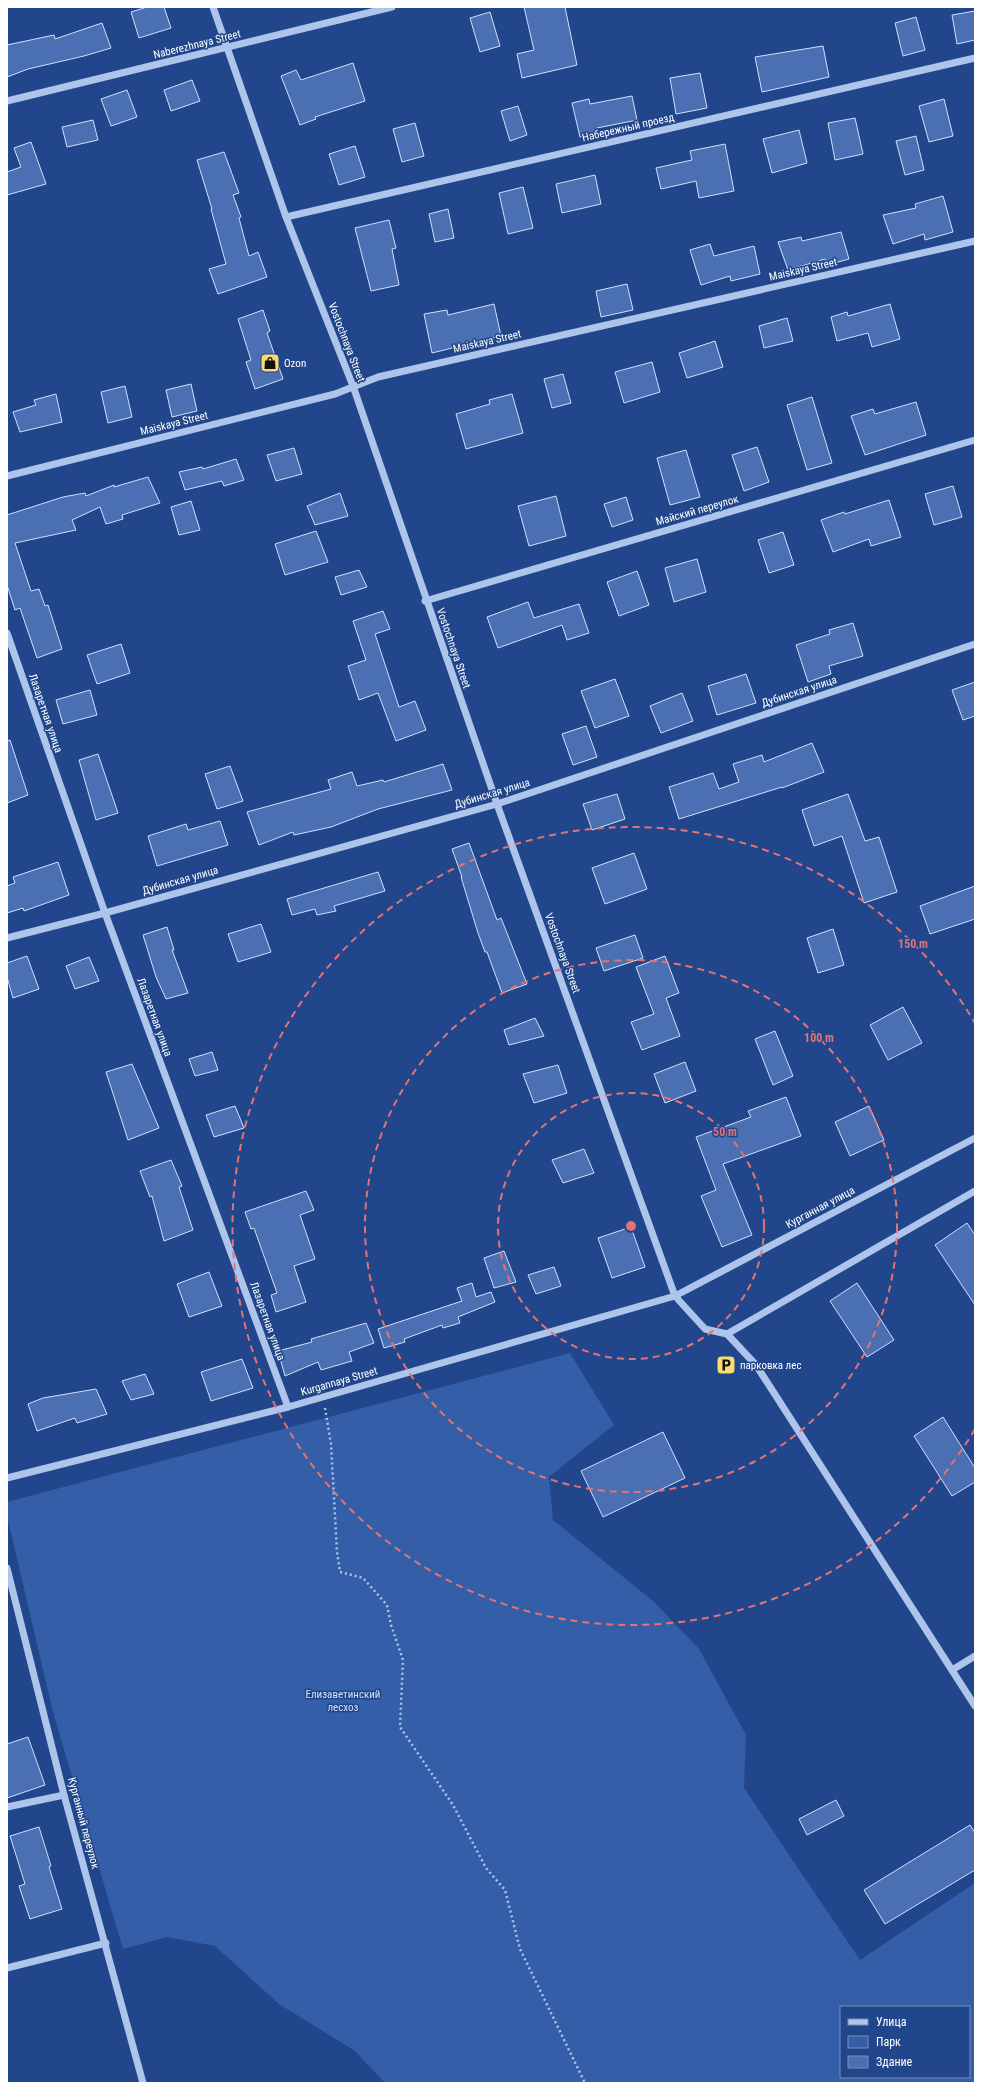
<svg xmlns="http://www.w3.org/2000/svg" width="982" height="2090" viewBox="0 0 982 2090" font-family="'Roboto Condensed',sans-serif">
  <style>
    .green { fill: #355ea8; fill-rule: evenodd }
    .building { fill: #4a6fb2; stroke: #d2e0f8 }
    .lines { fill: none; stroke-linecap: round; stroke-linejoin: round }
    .path { stroke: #aec4eb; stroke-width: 2.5; stroke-dasharray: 2 3; stroke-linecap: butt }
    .minor { stroke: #aec4eb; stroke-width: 7 }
    .ring { fill: none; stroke: #e47373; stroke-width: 2; stroke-dasharray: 7 5 }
    .labels { text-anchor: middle; stroke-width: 3; stroke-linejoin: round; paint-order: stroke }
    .street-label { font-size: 11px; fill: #fff; stroke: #21468b }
    .poi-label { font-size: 11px; fill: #fff; stroke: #21468b; text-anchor: start }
    .park-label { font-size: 11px; fill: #d2e0f8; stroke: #21468b }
    .centre { fill: #e47373; stroke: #21468b; stroke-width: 2 }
    .ring-label { font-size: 12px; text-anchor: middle; font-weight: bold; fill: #e47373; stroke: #21468b; stroke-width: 3; stroke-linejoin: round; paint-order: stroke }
  </style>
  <rect width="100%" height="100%" fill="#21468b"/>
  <path class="green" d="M570,1353L614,1425L549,1477L553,1520L653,1601L699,1649L746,1735L744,1788L860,1960L975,1883V2083H385L355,2051L279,2004L215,1946L167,1937L123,1949L53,1712L7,1516V1502ZM841,2007H969V2077H841Z"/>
  <g class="building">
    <path d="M147,7H164L171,28L139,38L131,12Z"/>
    <path d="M524,7H565L577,65L522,78L517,54L534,50Z"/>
    <path d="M975,11V40L957,44L952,15Z"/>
    <path d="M490,12L500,46L480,52L470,18Z"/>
    <path d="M916,17L925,50L903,56L895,23Z"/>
    <path d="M102,23L111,48L84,56L28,69L7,77V45L54,35L55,39Z"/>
    <path d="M823,46L829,77L762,92L755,57Z"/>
    <path d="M353,63L365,101L315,117L316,119L300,125L281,76L296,70L301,80Z"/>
    <path d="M700,73L707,108L676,114L670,78Z"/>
    <path d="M192,80L200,101L171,111L164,90Z"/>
    <path d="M127,90L137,117L111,126L101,99Z"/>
    <path d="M632,96L637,120L597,128L598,133L580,137L572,103L589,99L590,104Z"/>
    <path d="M944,99L953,136L929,142L919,106Z"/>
    <path d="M518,106L527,135L510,141L501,111Z"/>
    <path d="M855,118L863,154L835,160L828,123Z"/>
    <path d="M93,120L98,140L67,147L62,127Z"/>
    <path d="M415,123L424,156L402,162L393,129Z"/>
    <path d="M799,130L807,163L772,173L763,139Z"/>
    <path d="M916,136L924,170L905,175L896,141Z"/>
    <path d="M31,142L46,184L7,195V172L21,167L14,148Z"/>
    <path d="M725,144L734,191L699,198L696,181L661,189L656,168L692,160L690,151Z"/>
    <path d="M355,146L365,177L339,185L329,154Z"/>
    <path d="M224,152L239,193L233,195L241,217L239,218L249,256L258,252L267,277L218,294L209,269L226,264L211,209H212L197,160Z"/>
    <path d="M595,175L601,204L562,213L556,184Z"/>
    <path d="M523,187L533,228L508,234L499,193Z"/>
    <path d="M943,196L953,232L925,240L924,234L893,244L883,215L916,208L915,204Z"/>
    <path d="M448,209L454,238L435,242L429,214Z"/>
    <path d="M389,220L396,248L392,249L399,285L371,291L355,228Z"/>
    <path d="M841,232L849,259L827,265L825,259L788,270L778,242L801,237L802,241Z"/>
    <path d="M710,244L714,256L754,246L760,274L731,281L730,276L701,285L690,250Z"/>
    <path d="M627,284L633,310L601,317L596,291Z"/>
    <path d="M494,304L501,336L432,353L424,314L447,310L448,315Z"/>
    <path d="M890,304L900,339L872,347L868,333L837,341L831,317L847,312L848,316Z"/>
    <path d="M263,310L270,331L267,333L283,379L255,389L246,362L251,360L238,319Z"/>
    <path d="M787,318L793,341L764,348L759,326Z"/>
    <path d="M715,341L723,367L687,378L679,353Z"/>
    <path d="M652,362L660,392L624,403L615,372Z"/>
    <path d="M563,374L571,403L552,408L544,379Z"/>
    <path d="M191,384L197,411L172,417L166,390Z"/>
    <path d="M125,386L132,417L108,423L101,392Z"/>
    <path d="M56,394L62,422L20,432L13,412L36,405L34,400Z"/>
    <path d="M512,394L523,433L466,449L456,414L490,404L489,400Z"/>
    <path d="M812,397L832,463L807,470L787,405Z"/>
    <path d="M916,402L926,435L865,455L851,416L873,409L875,414Z"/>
    <path d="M757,447L769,482L744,491L732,455Z"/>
    <path d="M294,448L302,474L276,481L267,455Z"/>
    <path d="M686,450L700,497L670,505L657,458Z"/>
    <path d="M236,459L244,480L224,486L222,481L185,490L179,472L202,467L203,469Z"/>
    <path d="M148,477L160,503L122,515L123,519L106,524L100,507L72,520L76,530L15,543L31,591L39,589L45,606L48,605L62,649L37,658L20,608L15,610L7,585V515L63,497L85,493L86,496L114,485V487Z"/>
    <path d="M953,486L962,517L934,525L925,494Z"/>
    <path d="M340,493L348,516L315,525L307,506Z"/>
    <path d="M556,496L566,536L529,546L518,506Z"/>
    <path d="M626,497L633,520L612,527L604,504Z"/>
    <path d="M889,500L901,537L871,546L869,539L833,552L821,520L844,512L845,514Z"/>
    <path d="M191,501L200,530L179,535L171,507Z"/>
    <path d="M316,531L328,562L285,575L275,544Z"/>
    <path d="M783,532L794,565L769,573L758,540Z"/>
    <path d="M697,559L706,592L674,602L665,568Z"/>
    <path d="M359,570L367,587L341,595L335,577Z"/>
    <path d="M637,571L649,605L619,616L607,582Z"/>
    <path d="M528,602L534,618L579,604L589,633L567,640L562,625L498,648L487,617Z"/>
    <path d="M383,611L390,629L375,634L399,707L415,701L426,730L396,741L378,693L359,700L348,666L366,660L353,621Z"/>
    <path d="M853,623L863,656L829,666L831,674L808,682L796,645L830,634L829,630Z"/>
    <path d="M121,644L130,673L97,684L87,655Z"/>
    <path d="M746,674L756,703L717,715L708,686Z"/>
    <path d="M615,679L629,716L595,728L581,691Z"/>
    <path d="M975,682V716L963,720L952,690Z"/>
    <path d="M90,690L97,715L63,724L56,700Z"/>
    <path d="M682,693L693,721L661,733L650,706Z"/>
    <path d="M586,726L597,757L573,765L562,734Z"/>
    <path d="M10,740L28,795L7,803V741Z"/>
    <path d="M812,743L824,772L782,788V787L679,819L669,787L713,773L719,789L739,782L733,764L762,755L764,762Z"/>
    <path d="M98,754L118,813L96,820L79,760Z"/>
    <path d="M443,764L452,790L378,809L331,827L294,835L293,832L259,845L247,812L331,789L328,780L352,772L357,786L383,780L384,782Z"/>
    <path d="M230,766L243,801L217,809L205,774Z"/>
    <path d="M617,794L625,819L592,830L583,804Z"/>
    <path d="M848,794L865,841L879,837L897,892L864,903L842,836L814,846L802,810Z"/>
    <path d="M220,821L228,845L157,866L148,836L186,824L188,830Z"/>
    <path d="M469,843L497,920L501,918L527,984L502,993L487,952H485L478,933L461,877H462L452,849Z"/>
    <path d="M634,853L647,889L605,904L592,868Z"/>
    <path d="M58,862L69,895L24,911L23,908L7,913V886L15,883L13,877Z"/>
    <path d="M378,872L385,891L334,906L336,911L317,915L315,909L292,915L287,899Z"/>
    <path d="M975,886V919L930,934L920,906Z"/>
    <path d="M261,924L271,952L238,962L228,934Z"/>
    <path d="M167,927L174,950H172L188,993L166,999L156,977L143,935Z"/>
    <path d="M833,929L844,965L818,973L807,938Z"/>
    <path d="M635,935L643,958L604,971L596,948Z"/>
    <path d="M27,956L39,989L13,998L7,977V963Z"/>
    <path d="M665,956L679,993L666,998L680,1036L642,1050L631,1022L654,1014L636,967Z"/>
    <path d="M89,957L99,981L75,989L66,966Z"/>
    <path d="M903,1007L922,1043L888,1060L870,1025Z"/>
    <path d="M535,1018L544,1036L509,1045L504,1030Z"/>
    <path d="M775,1031L793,1076L773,1085L755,1039Z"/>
    <path d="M212,1052L218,1070L195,1076L189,1059Z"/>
    <path d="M685,1062L696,1091L665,1103L654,1074Z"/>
    <path d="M132,1064L159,1128L128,1140L106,1072Z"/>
    <path d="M558,1065L567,1093L534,1103L523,1074Z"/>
    <path d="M786,1097L801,1136L723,1164L752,1235L722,1247L701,1196L716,1190L696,1137L751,1117L748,1111Z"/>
    <path d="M235,1106L244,1128L214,1137L206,1115Z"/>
    <path d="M869,1106L884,1140L850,1156L835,1122Z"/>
    <path d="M584,1149L594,1173L563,1183L552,1160Z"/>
    <path d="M171,1160L182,1186L179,1187L193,1230L164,1241L152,1196L150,1197L140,1171Z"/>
    <path d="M306,1191L314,1210L300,1215L315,1259L294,1266L306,1302L276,1312L271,1295L277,1293L254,1228L251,1229L245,1212Z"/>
    <path d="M967,1223L975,1235V1305L935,1245Z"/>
    <path d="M631,1227L645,1267L612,1278L598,1238Z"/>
    <path d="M504,1251L516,1282L494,1288L484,1258Z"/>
    <path d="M554,1267L561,1286L536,1294L528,1275Z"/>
    <path d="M209,1272L222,1306L189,1317L177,1284Z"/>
    <path d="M472,1283L476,1297L491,1292L495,1302L458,1317L460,1323L443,1328L442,1325L404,1339L405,1342L384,1348L378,1329L462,1301L457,1288Z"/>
    <path d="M857,1283L894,1340L867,1357L830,1301Z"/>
    <path d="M366,1323L374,1343L349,1352L352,1361L321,1370L318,1362L285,1376L278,1351L312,1342L311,1339Z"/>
    <path d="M242,1359L253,1388L211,1401L201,1372Z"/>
    <path d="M145,1374L154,1394L131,1400L122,1381Z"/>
    <path d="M96,1389L107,1414L77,1423L75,1418L37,1431L28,1404L43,1398Z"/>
    <path d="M943,1417L975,1468V1482L952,1496L914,1436Z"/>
    <path d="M663,1432L685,1478L603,1517L581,1471Z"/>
    <path d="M28,1737L45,1785L7,1798V1744Z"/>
    <path d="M836,1800L844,1816L807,1835L799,1819Z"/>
    <path d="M970,1825L975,1833V1870L885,1924L864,1890Z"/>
    <path d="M39,1827L51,1866L49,1867L62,1909L30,1919L19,1886L25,1884L10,1836Z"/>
  </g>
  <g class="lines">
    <path class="path" d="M325,1408L331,1444L337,1552L340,1572L363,1578L387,1605L391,1625L403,1660L400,1727L453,1805L486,1868L505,1890L520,1949L585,2083"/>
    <g class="minor">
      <path d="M213,7L286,217L353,386L497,804L675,1296L705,1329L727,1334L756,1365L975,1706"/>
      <path d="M7,101L392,7"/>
      <path d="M286,217L975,58"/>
      <path d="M7,476L335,394L378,377L975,241"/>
      <path d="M425,601L975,440"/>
      <path d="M7,633L105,913L288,1407"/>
      <path d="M7,938L105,913L497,804L975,644"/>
      <path d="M727,1334L975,1191"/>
      <path d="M7,1478L288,1407L675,1296L975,1138"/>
      <path d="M7,1568L64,1795L143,2083"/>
      <path d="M952,1670L975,1656"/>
      <path d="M7,1807L64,1795"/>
      <path d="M7,1968L106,1943"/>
    </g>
  </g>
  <g class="ring">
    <circle cx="631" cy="1226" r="133"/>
    <circle cx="631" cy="1226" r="266"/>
    <path d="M975 1429A399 399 0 1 1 975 1023"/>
  </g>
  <defs>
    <symbol id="shop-square" viewBox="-11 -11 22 22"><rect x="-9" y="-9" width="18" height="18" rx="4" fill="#f8dc6f" stroke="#21468b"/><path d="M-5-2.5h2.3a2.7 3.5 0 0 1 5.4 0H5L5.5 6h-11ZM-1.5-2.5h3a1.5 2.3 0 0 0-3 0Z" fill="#111"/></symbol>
    <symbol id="parking-square" viewBox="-11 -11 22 22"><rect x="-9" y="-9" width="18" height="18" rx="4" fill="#f8dc6f" stroke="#21468b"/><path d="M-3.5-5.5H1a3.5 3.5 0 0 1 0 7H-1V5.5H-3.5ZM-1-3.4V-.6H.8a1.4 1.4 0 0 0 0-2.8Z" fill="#111"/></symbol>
  </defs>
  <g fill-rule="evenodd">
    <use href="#shop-square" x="259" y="352" width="22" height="22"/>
    <use href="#parking-square" x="715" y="1354" width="22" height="22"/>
  </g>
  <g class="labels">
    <g class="street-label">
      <text transform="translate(197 44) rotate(-14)" y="4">Naberezhnaya Street</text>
      <text transform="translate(628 127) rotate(-13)" y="4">Набережный проезд</text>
      <text transform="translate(803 269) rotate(-13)" y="4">Maiskaya Street</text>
      <text transform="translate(487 341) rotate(-13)" y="4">Maiskaya Street</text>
      <text transform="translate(347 342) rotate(69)" y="4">Vostochnaya Street</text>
      <text transform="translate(174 423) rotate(-14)" y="4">Maiskaya Street</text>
      <text transform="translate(697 510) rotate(-16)" y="4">Майский переулок</text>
      <text transform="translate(454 648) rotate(71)" y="4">Vostochnaya Street</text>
      <text transform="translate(799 691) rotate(-18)" y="4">Дубинская улица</text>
      <text transform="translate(46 713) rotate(71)" y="4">Лазаретная улица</text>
      <text transform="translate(492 793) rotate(-17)" y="4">Дубинская улица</text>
      <text transform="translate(180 880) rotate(-16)" y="4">Дубинская улица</text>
      <text transform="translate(563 953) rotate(70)" y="4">Vostochnaya Street</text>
      <text transform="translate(155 1017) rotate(70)" y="4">Лазаретная улица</text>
      <text transform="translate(820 1207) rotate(-28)" y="4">Курганная улица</text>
      <text transform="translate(268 1321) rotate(70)" y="4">Лазаретная улица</text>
      <text transform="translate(339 1381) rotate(-16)" y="4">Kurgannaya Street</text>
      <text transform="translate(84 1823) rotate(75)" y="4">Курганный переулок</text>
    </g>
    <g class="poi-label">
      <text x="284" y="367">Ozon</text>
      <text x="740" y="1369">парковка лес</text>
    </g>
    <g class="park-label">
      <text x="343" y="1698">Елизаветинский<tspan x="343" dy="13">лесхоз</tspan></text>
    </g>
  </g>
  <circle cx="631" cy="1226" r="6" class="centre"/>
  <g class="ring-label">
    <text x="913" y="948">150 m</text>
    <text x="819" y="1042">100 m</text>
    <text x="725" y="1136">50 m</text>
  </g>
  <rect width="982" height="2090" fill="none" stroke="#ffffff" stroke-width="16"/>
  <rect x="840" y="2006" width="130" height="72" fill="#21468b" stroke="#7a90b9"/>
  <rect x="848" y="2019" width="20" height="6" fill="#aec4eb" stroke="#7a90b9"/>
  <text x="876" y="2026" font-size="12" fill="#ffffff">Улица</text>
  <rect x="848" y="2036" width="20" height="12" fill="#355ea8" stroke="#7a90b9"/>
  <text x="876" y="2046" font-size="12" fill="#ffffff">Парк</text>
  <rect x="848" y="2056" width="20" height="12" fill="#4a6fb2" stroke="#7a90b9"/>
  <text x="876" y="2066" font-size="12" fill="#ffffff">Здание</text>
</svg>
